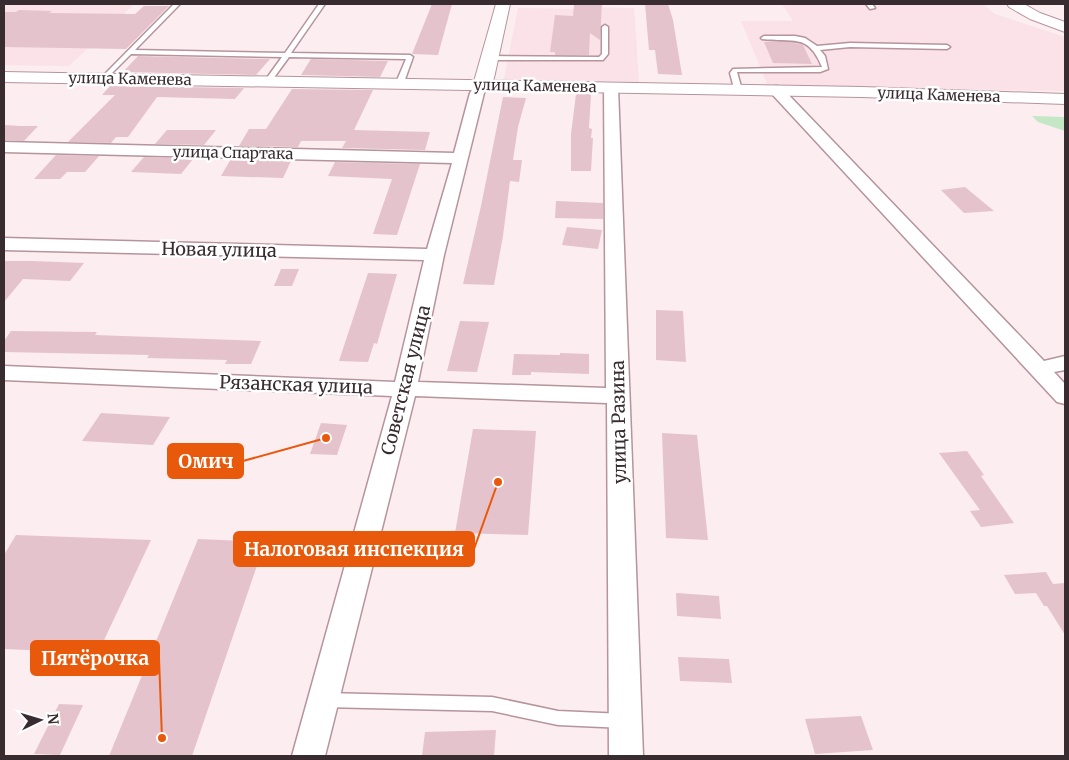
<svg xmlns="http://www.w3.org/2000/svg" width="1069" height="760" viewBox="0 0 1069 760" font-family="Merriweather,serif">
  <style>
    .built { fill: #fbe1e8 }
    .green { fill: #c4e7c5 }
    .building { fill: #e5c3cc }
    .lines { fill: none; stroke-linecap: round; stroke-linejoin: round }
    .service-casing { stroke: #b5949d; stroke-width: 3 }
    .minor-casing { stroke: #b5949d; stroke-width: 3 }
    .tertiary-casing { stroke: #b5949d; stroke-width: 2 }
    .secondary-casing { stroke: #b5949d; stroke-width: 2 }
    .service { fill: #fff; fill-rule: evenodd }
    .minor { fill: #fff; fill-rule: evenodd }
    .tertiary { fill: #fff; fill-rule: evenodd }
    .secondary { fill: #fff; fill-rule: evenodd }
    .labels { text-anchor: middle; stroke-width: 5; stroke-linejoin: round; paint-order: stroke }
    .far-street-label { font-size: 15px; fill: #392c30; stroke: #fff }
    .street-label { font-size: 18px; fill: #392c30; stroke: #fff }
    .leader { fill: none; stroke: #e8590c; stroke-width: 2 }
    .callout-dot { fill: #e8590c; stroke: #fff; stroke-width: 2 }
    .callout { fill: #e8590c; stroke: #e8590c; stroke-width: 2 }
    .callout-label { font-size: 19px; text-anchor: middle; font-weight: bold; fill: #fff }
  </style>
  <rect width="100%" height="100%" fill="#fcedf1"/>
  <g class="built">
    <path d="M4,4H134L69,66L4,65Z"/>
    <path d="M782,4H983L995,14L1065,37V91L768,86L741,21H793Z"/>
    <path d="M579,7L634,8L639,82L504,79L518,8L578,9Z"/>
  </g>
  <path class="green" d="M1032,116L1065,117V131L1038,122Z"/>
  <g class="building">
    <path d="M432,4H452L438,55L412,54Z"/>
    <path d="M574,4H602L600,40L590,33L589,55H555V52H550L555,15L573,16Z"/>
    <path d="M645,4H668L673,20L682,75L658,74L655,50H649Z"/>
    <path d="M144,6H169L126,49L4,47V12H16L19,10L52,11L49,13L135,14Z"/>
    <path d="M764,42H790L803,45L812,64L773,63Z"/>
    <path d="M138,56L270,59L256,75L123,72Z"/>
    <path d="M311,59L388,61L380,77L301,75Z"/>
    <path d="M110,86L244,88L235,99L157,97L128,137H116L111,143L68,142L115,95H102Z"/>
    <path d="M292,89L373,90L354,130L430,132L425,150L342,148L346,141H301L298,147L239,146L249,129H266Z"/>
    <path d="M576,94H591L589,128L592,129L591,138H593L591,171H571V134Z"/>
    <path d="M503,97L526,98L518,127L513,160H522L519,182L510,181L503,236L494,285L463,284L481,206Z"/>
    <path d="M4,125L20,126H38L24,141L4,140Z"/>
    <path d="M167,130H216L204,145L155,144Z"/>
    <path d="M56,155L99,156L85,172H67L60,179H34Z"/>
    <path d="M144,157L193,159L181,174L131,172Z"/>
    <path d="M231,159L291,161L283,178L221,176Z"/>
    <path d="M335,162L420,164L397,235L373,234L392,179L328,176Z"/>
    <path d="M965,187L994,211L964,213L941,190Z"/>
    <path d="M556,201L603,203V219L555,218Z"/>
    <path d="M567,227L602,230L598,249L562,245Z"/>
    <path d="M4,261H33L84,263L70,281L23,279L4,302Z"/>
    <path d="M281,269H299L292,286H274Z"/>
    <path d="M368,273L397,274L377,344L374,343L368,362L339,361Z"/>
    <path d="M656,310L683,311L686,362L656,360Z"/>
    <path d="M460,321L489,322L477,372L447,371Z"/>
    <path d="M11,331L97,332L95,335L261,341L251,364H225L227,360L147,358L149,355L4,352V341Z"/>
    <path d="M560,353L589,354V374L531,372V375H512L514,354L560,355Z"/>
    <path d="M101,413L170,417L153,445L82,441Z"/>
    <path d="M321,423L347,425L337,455L310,454Z"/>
    <path d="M473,429L536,431L528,535L455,533Z"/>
    <path d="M662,433L697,435L708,540L666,538Z"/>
    <path d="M967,451L984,475L981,476L1014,523L981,527L970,511L980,510L939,453Z"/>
    <path d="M16,535L151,540L98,653L4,649V555Z"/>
    <path d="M198,539L265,542L192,756H109Z"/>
    <path d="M1046,572L1053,584L1065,583V635L1047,606H1044L1036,593L1015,594L1004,575Z"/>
    <path d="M676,593L719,596L721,619L677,616Z"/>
    <path d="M678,657L729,659L732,683L680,681Z"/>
    <path d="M59,704L83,705L60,755L34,754Z"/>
    <path d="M861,716L873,750L815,754L805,719Z"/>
    <path d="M496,730L494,756H422L425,732Z"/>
  </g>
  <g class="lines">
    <defs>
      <g id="service">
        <path d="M174,4H180L135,50L285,53L319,4H325L291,53L410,55L413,57L403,85L399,87L395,85L406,59L289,57L270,83L268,84L264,82L282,57L131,54L105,80H101V78Z"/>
        <path d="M866,4H872L875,8L870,9Z"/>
        <path d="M605,25L608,27V54L603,60H490L487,58L490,56L599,57L602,54V27Z"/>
        <path d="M764,36H795L805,38L817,46L850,43L947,45L950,47L947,49L850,47L820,50L825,56L828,69L820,72H737L742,90L735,92L730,73L733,69L822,67C808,32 792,43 762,39L761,38Z"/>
        <path d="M324,693L492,697L558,711L624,714L630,716L632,721L630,726L624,728L558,725L492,711L324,707L318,705L316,700L318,695Z"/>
      </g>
      <g id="minor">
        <path d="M482,81L487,82L489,85L484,93L444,255L418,382L606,388L604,87L606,84H616L618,87L643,756H609L607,403L415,396L325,756H292L392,396L4,380V366L395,382L424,260L4,250V238L427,249L452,163L4,152V142L454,153L470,93L477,82Z"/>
        <path d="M776,86L781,87L1044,361L1065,356V370L1054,372L1065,384V404L1057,402L771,93L769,90L771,87Z"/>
      </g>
      <g id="tertiary">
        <path d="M496,4H510L494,78L488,89L482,90L476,89L473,85Z"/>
        <path d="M1007,4H1024L1040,13L1065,22V32L1030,19L1009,7Z"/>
      </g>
      <path id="secondary" d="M4,72L862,87L1065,94V104L862,97L4,82Z"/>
    </defs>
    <use href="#service" class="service-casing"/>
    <use href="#minor" class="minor-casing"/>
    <use href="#tertiary" class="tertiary-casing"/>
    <use href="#secondary" class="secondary-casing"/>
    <use href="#service" class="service"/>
    <use href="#minor" class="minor"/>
    <use href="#tertiary" class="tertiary"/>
    <use href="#secondary" class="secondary"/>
  </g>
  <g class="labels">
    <g class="far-street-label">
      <text transform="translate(130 79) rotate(1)" y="5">улица Каменева</text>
      <text transform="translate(535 86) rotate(1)" y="5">улица Каменева</text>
      <text transform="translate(939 95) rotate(2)" y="5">улица Каменева</text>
      <text transform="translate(233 153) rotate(1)" y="5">улица Спартака</text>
    </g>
    <g class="street-label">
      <text transform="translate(219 250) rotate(1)" y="6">Новая улица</text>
      <text transform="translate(406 380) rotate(-76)" y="6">Советская улица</text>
      <text transform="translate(296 385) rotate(2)" y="6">Рязанская улица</text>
      <text transform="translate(619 422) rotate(-91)" y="6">улица Разина</text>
    </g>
  </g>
  <path class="leader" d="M326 438L243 461M498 482L474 549M162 738L159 658"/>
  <g class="callout-dot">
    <circle cx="326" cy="438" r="5"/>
    <circle cx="498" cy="482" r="5"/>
    <circle cx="162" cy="738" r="5"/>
  </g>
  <g class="callout">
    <rect x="168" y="444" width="75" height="34" rx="5"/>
    <rect x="234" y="532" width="240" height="34" rx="5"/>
    <rect x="31" y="641" width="128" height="34" rx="5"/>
  </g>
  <g class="callout-label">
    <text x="206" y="468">Омич</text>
    <text x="354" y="556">Налоговая инспекция</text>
    <text x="95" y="665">Пятёрочка</text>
  </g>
  <rect width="1069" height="760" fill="none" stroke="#392c30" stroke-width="10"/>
  <g transform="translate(40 720) rotate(85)" stroke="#ffffff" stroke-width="4" paint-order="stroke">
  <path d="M0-4L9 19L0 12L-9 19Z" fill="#392c30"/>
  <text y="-8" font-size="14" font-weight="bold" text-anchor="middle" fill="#392c30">N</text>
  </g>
</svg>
